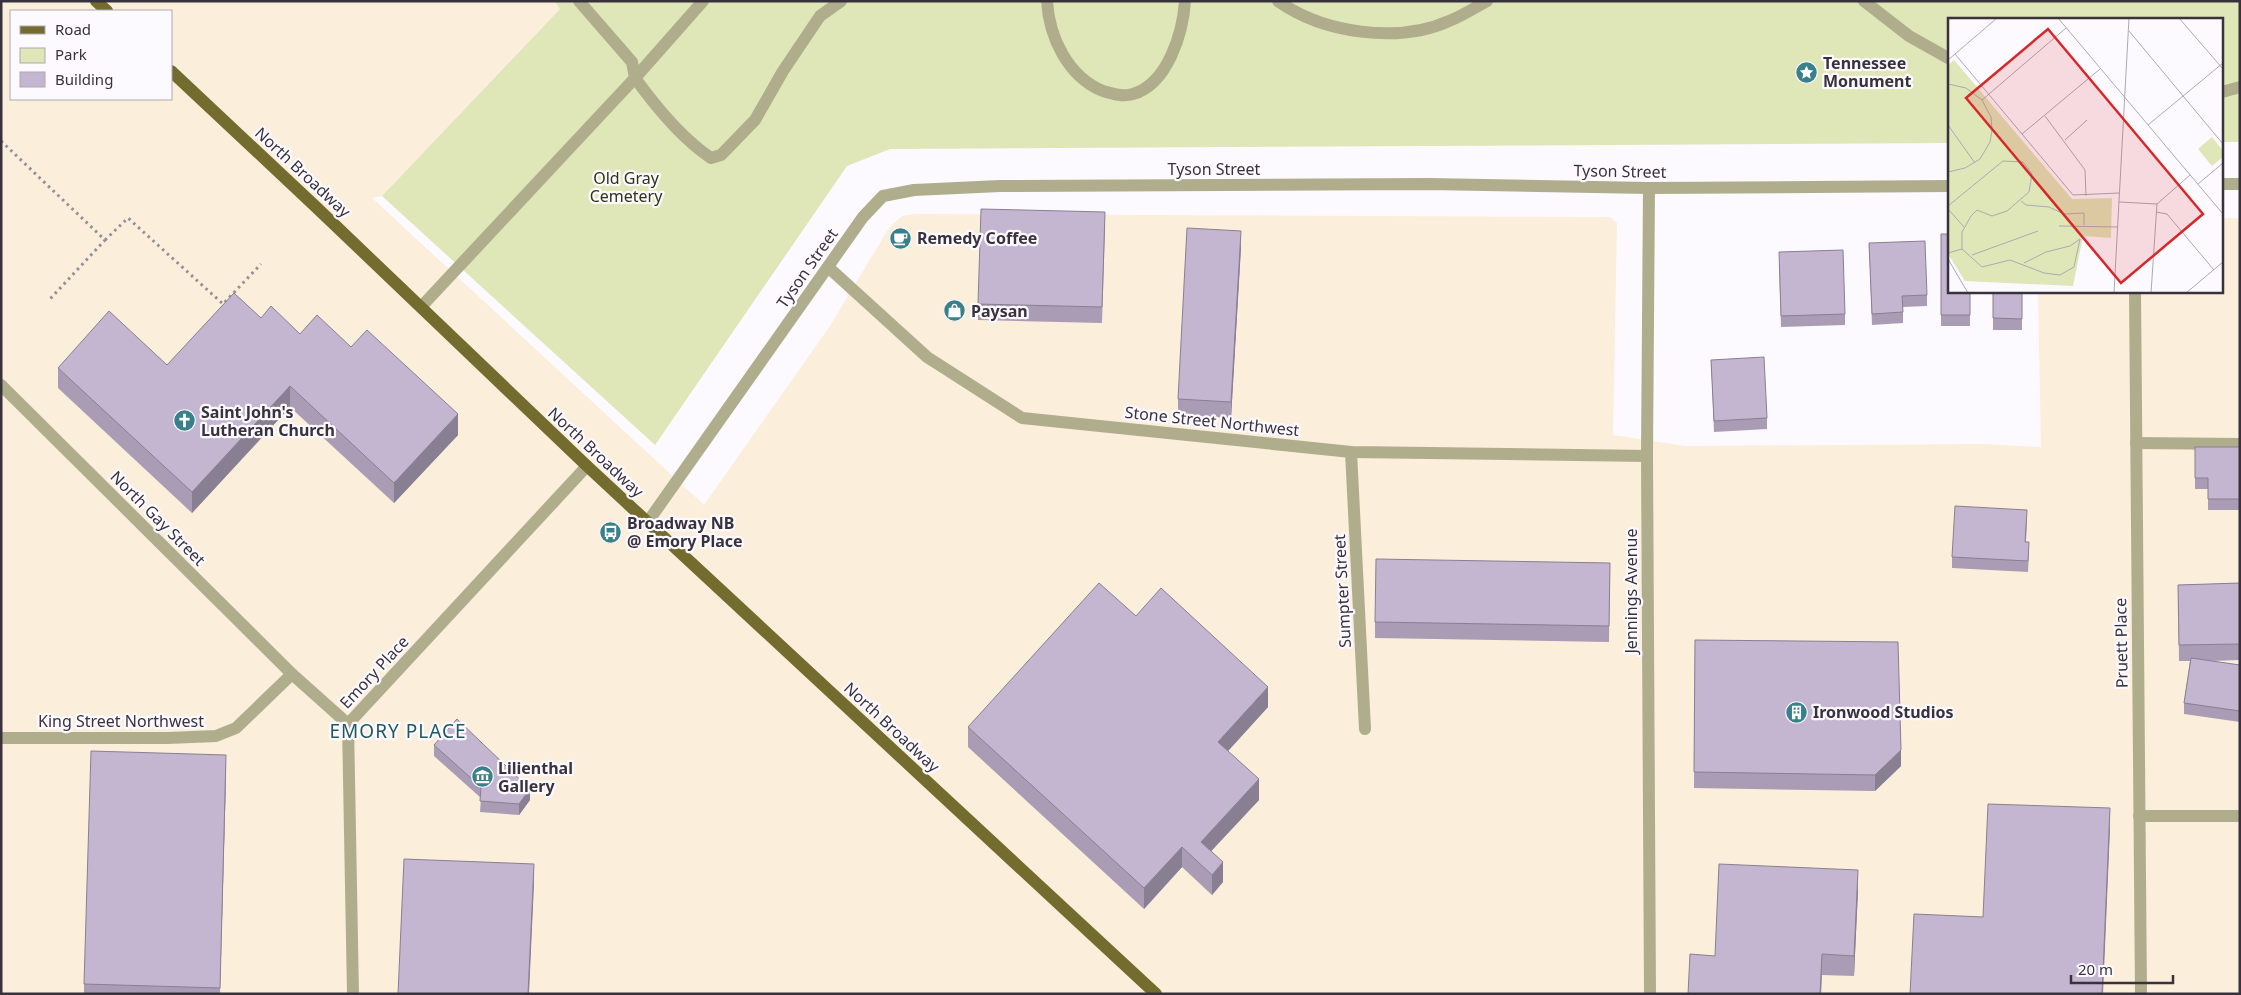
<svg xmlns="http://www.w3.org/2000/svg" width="2241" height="995" viewBox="0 0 2241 995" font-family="'Noto Sans',sans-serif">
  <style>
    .commercial { fill: #fbeeda; fill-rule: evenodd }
    .green { fill: #dfe6b7 }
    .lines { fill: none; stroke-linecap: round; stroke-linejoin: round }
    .path { stroke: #948f98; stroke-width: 3; stroke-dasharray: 2.5 4; stroke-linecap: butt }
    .service { stroke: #b0ad8d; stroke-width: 12 }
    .minor { stroke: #b0ad8d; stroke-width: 12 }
    .primary { stroke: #736c2e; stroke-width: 12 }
    .wall { fill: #a99cb4 }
    .shaded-wall { fill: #897f92 }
    .building { fill: #c4b5d1; stroke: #897f92 }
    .labels { text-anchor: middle; stroke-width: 4.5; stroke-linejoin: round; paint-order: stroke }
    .poi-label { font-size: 16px; font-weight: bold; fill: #38323d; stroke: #fcf9ff; text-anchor: start }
    .street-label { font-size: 16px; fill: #38323d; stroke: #fcf9ff }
    .park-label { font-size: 16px; fill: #303312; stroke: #fcf9ff }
    .quarter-label { font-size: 19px; letter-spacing: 1px; fill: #1f5961; stroke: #fcf9ff }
    .inset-road { fill: none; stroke: #aea9b1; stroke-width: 1 }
    .view { fill: #d62828; fill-opacity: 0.15; stroke: #d62828; stroke-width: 2.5 }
    .inset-edge { fill: none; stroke: #38323d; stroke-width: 2.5 }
  </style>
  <rect width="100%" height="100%" fill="#fcf9ff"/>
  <path class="commercial" d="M1,1H555L561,8L382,196L372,198L704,505L830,326L889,228L902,216L915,214L1610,217L1617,223L1613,435L1685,446L1984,444L2041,447L2038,291H2222V218H2240V994H1ZM11,11H171V99H11Z"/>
  <path class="green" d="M555,1H2240V142H2222V19H1950V143L890,149L847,166L655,445L382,196L560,9Z"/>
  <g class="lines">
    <g class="path">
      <path d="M1,141L105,240L50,299"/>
      <path d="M105,240L128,218L223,304L261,264"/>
    </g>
    <g class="service">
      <path d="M579,1L632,62L635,78"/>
      <path d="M2136,443L2240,444"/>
      <path d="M2139,816H2240"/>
    </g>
    <g class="minor">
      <path d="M1047,1C1049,37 1068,77 1103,91C1113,94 1123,97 1133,94C1168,84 1183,32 1185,1"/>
      <path d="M1278,1C1323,33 1398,44 1449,21C1462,16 1474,8 1487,1"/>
      <path d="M1864,1L1909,36L1950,59"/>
      <path d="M635,78C656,107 681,138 711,158L721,155L755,120L783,71L820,16L841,1"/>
      <path d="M2222,92L2240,87"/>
      <path d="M2222,184H2240"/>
      <path d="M1649,188L1647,456L1650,994"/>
      <path d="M828,267L927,357L1022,418L1351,452L1647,456"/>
      <path d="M2135,291L2141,994"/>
      <path d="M421,307L635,78L703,1"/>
      <path d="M1,385L292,674L348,724"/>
      <path d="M1351,452L1365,729"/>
      <path d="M647,523L863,217L883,196L914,190L1000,186L1429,184L1649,188L1950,186"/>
      <path d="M1,738H168L216,736L236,728L292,674"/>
      <path d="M353,994L348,724L587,466"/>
    </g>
    <g class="primary">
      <path d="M96,1L107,11"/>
      <path d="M171,71L316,207L587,466L1156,994"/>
    </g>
  </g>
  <g class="wall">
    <path d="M1105,228L1102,323L978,320V304Z"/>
    <path d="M1941,234L1970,291V326H1941Z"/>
    <path d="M1869,243L1927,295V306L1903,307V323L1872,325Z"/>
    <path d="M1241,247L1231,418L1178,415V399Z"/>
    <path d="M1779,263L1845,314V325L1781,327Z"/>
    <rect x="1993" y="291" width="29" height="39"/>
    <path d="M261,318L300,334L351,347L458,435L394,503L290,407L192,513L58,388V368L167,365Z"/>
    <path d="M1711,360L1767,418V429L1714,432Z"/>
    <path d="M2195,447H2240V510H2208V489H2195Z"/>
    <path d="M2027,521L2026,542L2029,553L2028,572L1952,568V557Z"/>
    <path d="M1610,563L1609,642L1375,638V622Z"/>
    <path d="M2240,583V660L2211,661L2240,665V722L2184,714V703L2190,661H2179L2178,585Z"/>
    <path d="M1695,640L1901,766L1875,791L1694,788Z"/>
    <path d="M1268,707L1228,751L1259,800L1211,851L1223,882L1212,895L1182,867L1144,909L968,747V727Z"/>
    <path d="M434,745L530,800L519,815L480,812L481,798L434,756Z"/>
    <path d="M226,775L220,994H84V984Z"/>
    <path d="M1858,890L1854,976L1822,975L1821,994H1688L1715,956Z"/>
  </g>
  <g class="shaded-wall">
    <path d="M1241,231V247L1231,418V402Z"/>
    <path d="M290,386V407L192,513V492Z"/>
    <path d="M458,414V435L394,503V483Z"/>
    <path d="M1268,687V707L1218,762V742Z"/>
    <path d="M1901,750V766L1875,791V775Z"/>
    <path d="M226,755V775L220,994Z"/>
    <path d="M1259,779V800L1201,862V842Z"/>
    <path d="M530,789V800L519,815V804Z"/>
    <path d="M2110,808V829L2103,994H2102Z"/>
    <path d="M1182,847V867L1144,909V888Z"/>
    <path d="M1223,862V882L1212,895V875Z"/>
    <path d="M534,864V884L529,994H528Z"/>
    <path d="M1858,870V890L1854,976V956Z"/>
    <path d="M1822,954L1821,994H1820Z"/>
  </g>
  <g class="building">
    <path d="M981,209L1105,212L1102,307L978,304Z"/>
    <path d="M1187,228L1241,231L1231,402L1178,399Z"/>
    <path d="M1941,234H1950V291H1970V315H1941Z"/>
    <path d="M1925,241L1927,295L1902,296L1903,312L1872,314L1869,243Z"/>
    <path d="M1843,250L1845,314L1781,316L1779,252Z"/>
    <path d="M1993,291H2022V319L1993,318Z"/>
    <path d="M234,293L261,318L271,306L300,334L317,315L351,347L367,330L458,414L394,483L290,386L192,492L58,368L109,311L167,365Z"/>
    <path d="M1764,357L1767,418L1714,421L1711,360Z"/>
    <path d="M2195,447H2240V499H2208V478H2195Z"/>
    <path d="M1955,506L2027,510L2025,542H2029L2028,561L1952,557Z"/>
    <path d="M1376,559L1610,563L1609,626L1375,622Z"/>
    <path d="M1099,583L1136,616L1161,588L1268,687L1218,742L1259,779L1201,842L1223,862L1212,875L1182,847L1144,888L968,727Z"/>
    <path d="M2240,583V644L2179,645L2178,585Z"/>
    <path d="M1695,640L1898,642L1901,750L1875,775L1694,772Z"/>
    <path d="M2191,658L2240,665V711L2184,703Z"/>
    <path d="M457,719L530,789L519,804L480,801L481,787L434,745Z"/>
    <path d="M91,751L226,755L220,988L84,984Z"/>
    <path d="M1988,804L2110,808L2102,994H1910L1914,914L1983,917Z"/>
    <path d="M404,859L534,864L528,994H398Z"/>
    <path d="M1719,864L1858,870L1854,956L1822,954L1820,994H1688L1690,954L1715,956Z"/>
  </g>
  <defs>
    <symbol id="sight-disc" viewBox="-11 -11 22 22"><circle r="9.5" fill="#3a808a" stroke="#fcf9ff"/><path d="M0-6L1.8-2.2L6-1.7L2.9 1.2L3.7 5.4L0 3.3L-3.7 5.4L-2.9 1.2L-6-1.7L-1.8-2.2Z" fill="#fff"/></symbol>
    <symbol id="cafe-disc" viewBox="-11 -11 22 22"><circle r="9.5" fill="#3a808a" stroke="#fcf9ff"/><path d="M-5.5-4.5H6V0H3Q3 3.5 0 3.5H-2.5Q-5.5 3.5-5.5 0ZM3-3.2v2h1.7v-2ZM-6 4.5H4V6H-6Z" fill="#fff"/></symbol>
    <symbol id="shop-disc" viewBox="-11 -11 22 22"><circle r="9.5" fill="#3a808a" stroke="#fcf9ff"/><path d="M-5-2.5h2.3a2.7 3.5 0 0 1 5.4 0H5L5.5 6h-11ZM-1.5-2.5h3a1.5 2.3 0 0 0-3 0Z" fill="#fff"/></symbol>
    <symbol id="church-disc" viewBox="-11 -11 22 22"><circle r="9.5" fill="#3a808a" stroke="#fcf9ff"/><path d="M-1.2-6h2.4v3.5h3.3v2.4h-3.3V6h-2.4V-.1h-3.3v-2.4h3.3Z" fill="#fff"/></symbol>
    <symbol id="bus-disc" viewBox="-11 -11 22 22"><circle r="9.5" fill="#3a808a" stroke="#fcf9ff"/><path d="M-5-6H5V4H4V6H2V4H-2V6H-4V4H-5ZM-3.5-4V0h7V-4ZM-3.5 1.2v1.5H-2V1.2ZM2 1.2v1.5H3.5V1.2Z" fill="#fff"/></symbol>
    <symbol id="building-disc" viewBox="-11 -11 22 22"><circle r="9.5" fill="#3a808a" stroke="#fcf9ff"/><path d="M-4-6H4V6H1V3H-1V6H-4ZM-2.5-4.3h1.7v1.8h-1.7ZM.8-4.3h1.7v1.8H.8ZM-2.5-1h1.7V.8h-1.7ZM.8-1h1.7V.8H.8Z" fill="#fff"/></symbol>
    <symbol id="museum-disc" viewBox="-11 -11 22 22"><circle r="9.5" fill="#3a808a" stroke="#fcf9ff"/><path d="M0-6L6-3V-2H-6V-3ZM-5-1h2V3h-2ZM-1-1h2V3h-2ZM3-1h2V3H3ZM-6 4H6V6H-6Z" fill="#fff"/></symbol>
  </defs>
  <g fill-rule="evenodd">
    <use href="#sight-disc" x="1794" y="60" width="25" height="25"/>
    <use href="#cafe-disc" x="888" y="226" width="25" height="25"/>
    <use href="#shop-disc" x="942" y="298" width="25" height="25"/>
    <use href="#church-disc" x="172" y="408" width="25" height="25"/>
    <use href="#bus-disc" x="598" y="520" width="25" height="25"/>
    <use href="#building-disc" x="1784" y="700" width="25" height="25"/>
    <use href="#museum-disc" x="470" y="764" width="25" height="25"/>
  </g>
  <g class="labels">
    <g class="poi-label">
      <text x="1823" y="69">Tennessee<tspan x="1823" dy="18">Monument</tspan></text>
      <text x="917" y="244">Remedy Coffee</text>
      <text x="971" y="317">Paysan</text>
      <text x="201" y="418">Saint John's<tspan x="201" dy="18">Lutheran Church</tspan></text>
      <text x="627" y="529">Broadway NB<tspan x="627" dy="18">@ Emory Place</tspan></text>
      <text x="1813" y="718">Ironwood Studios</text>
      <text x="498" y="774">Lilienthal<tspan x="498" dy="18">Gallery</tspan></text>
    </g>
    <g class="street-label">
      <text x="1214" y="175">Tyson Street</text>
      <text transform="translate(1620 171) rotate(1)" y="6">Tyson Street</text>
      <text transform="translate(303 172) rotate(43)" y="6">North Broadway</text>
      <text transform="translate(807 268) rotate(-55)" y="6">Tyson Street</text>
      <text transform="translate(1212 421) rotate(6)" y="6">Stone Street Northwest</text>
      <text transform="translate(596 452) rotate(43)" y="6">North Broadway</text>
      <text transform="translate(158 518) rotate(45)" y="6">North Gay Street</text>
      <text transform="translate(1342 591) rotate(-93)" y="6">Sumpter Street</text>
      <text transform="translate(1631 591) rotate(-90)" y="6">Jennings Avenue</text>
      <text transform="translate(2121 643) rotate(-91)" y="6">Pruett Place</text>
      <text transform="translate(374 672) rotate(-47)" y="6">Emory Place</text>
      <text x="121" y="727">King Street Northwest</text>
      <text transform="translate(892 727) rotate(43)" y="6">North Broadway</text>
    </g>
    <g class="park-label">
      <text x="626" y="184">Old Gray<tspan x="626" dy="18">Cemetery</tspan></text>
    </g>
    <g class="quarter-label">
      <text x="398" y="738">EMORY PLACE</text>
    </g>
  </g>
  <g transform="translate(1948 18)">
    <rect width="275" height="275" fill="#fcf9ff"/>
    <path d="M6,42L124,181L164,180L163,220L135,218L125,268L17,263L0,236V47ZM264,119L275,133V139L264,148L250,131Z" fill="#dfe6b7"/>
    <path class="inset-road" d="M110,0L275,196M231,0L275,51M181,13L275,126M7,36L125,177L171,175M0,42L49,0M0,66L18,70L34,82L43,99L44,112L42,124L32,141L17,150L0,154M34,82L118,10M97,98L137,152L138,178M0,107L27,145M200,107L275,45M74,116L152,51M117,122L139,102M250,166L275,145M73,183L78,187L101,189L116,196L136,195V207M171,184L209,186L242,157M0,188L55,143L75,144L84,156L81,174L59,193L44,198L29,192L23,198L14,214V231M0,191L16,209M208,194L219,196L266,252M111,208L169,209M0,235L14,231L34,249L62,242L96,255L112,257L126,249L132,221M24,237L90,213M0,241L20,275M76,245L98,234L122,228L132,221M166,275L181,0M203,275L209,186M238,275L275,244"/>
    <path class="view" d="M100,11L255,196L173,265L18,80Z"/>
    <rect width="275" height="275" class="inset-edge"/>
  </g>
  <rect width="2241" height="995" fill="none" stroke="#38323d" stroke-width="5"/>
  <rect x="10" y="10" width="162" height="90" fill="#fcf9ff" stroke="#aea9b1"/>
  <rect x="20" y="26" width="25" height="8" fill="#736c2e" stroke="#aea9b1"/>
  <text x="55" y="35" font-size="15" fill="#38323d">Road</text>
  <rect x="20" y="48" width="25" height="15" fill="#dfe6b7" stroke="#aea9b1"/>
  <text x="55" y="60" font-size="15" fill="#38323d">Park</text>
  <rect x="20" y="72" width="25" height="15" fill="#c4b5d1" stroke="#aea9b1"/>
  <text x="55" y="85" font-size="15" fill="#38323d">Building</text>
  <path d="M2071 975v8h102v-8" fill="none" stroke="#38323d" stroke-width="2.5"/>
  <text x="2078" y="975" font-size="15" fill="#38323d" stroke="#fcf9ff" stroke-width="4" paint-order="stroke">20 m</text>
</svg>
